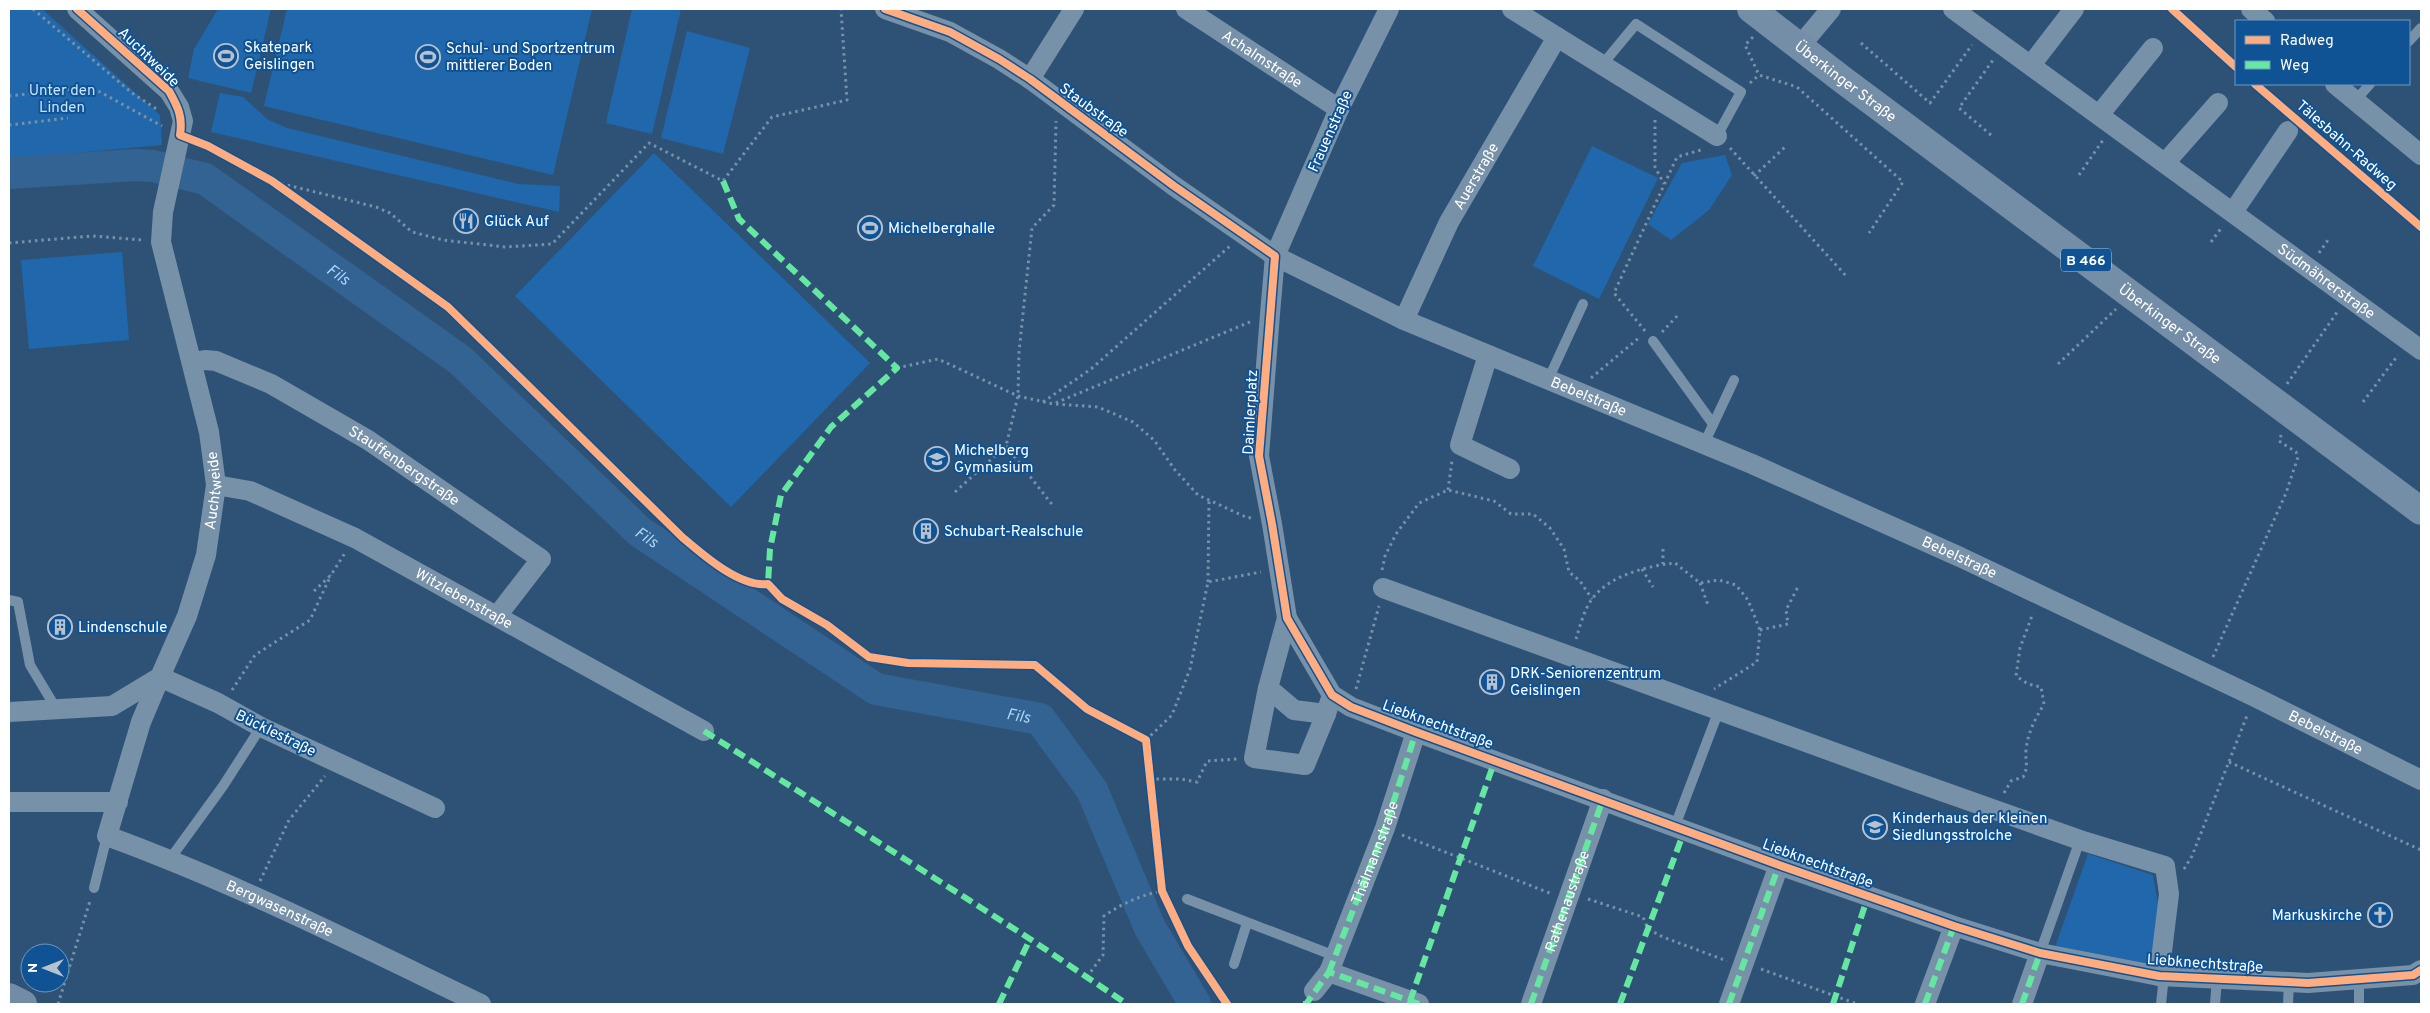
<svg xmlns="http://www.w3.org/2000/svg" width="2430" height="1013" viewBox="0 0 2430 1013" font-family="Overpass,sans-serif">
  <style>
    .green { fill: #2068ab }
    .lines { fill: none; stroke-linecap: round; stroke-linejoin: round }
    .river { stroke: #336392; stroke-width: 32 }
    .path { stroke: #7791a9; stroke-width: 3; stroke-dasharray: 2.5 4; stroke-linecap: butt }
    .lane { stroke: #7791a9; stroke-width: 10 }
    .street { stroke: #7791a9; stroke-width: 20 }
    .secondary { stroke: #728ca5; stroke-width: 28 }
    .primary { stroke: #758ea7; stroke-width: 28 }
    .quiet { stroke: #66e7a1; stroke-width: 6; stroke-dasharray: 12 6; stroke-linecap: butt }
    .cycleway-casing { stroke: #0f5395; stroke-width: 11 }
    .cycleway { stroke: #ffac80; stroke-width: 8 }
    .labels { text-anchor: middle; stroke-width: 4; stroke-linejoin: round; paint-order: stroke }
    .shield { fill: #0f5395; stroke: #b7cbdf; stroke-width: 1 }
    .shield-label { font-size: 14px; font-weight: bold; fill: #fff }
    .poi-label { font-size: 15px; fill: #fff; stroke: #0f5395; text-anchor: start }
    .street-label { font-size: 15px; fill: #fff; stroke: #0f5395 }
    .park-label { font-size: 15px; fill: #c6e3fe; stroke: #0f5395 }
    .water-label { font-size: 16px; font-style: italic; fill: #aad5fb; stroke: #0f5395 }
  </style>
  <rect width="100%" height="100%" fill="#2e5276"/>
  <g class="green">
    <path d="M9,9H42L160,115L162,145L9,159Z"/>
    <path d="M218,9H271L251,93L188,78L194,49Z"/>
    <path d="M287,9H592L553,175L264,106Z"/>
    <path d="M632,9H681L652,134L606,123Z"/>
    <path d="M687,31L750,48L723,154L661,138Z"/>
    <path d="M220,93L243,97L267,119L287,128L518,184L560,186L559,212L211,132Z"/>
    <path d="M1592,146L1658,178L1599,299L1533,266Z"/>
    <path d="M654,153L870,363L731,507L515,296Z"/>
    <path d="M1725,155L1732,175L1709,210L1671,240L1648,224L1682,163Z"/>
    <path d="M122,252L129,340L29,349L21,260Z"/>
    <path d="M2088,854L2153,875C2157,904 2170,942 2147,966L2055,947Z"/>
  </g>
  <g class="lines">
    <path class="river" id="s1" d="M9,173L136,165L153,166L205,179L460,360L640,532L876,689L1040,719L1092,790L1150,928L1195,1004"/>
    <g class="path">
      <path d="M33,9L132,93L158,110"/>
      <path d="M1753,37L1745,45L1759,75L1797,87L1903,182L1869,233"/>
      <path d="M1861,43L1930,103L1972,45"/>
      <path d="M1750,83L1759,75"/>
      <path d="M9,96L91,87L162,126"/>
      <path d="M1655,120V167L1664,184"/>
      <path d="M9,125L68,118"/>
      <path d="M1991,135L1959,108L1993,60"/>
      <path d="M197,142L272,181L448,307L682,537C702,554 740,588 768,584L782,599L827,625L869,657L908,663L1035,665L1087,709L1146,740L1162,891L1188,946L1227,1004"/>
      <path d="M1730,148L1847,277"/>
      <path d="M2079,175L2103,140"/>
      <path d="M1754,176L1785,147"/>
      <path d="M275,182L376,207L390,213L412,232L443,240L505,247L552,244L649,143L723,181L772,117L847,100L841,9"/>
      <path d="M2211,242L2222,227"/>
      <path d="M9,243L92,236L143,240"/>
      <path d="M2319,253L2330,237"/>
      <path d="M1645,331L1614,293L1677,157L1704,149"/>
      <path d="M1662,332L1679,314"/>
      <path d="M2058,364L2116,309"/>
      <path d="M897,368L938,359L1018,396L1053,404L1252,321"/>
      <path d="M1591,378L1640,337"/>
      <path d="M2287,384L2338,311"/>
      <path d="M1043,402L1091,369L1230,246"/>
      <path d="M2363,402L2398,355"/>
      <path d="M1056,404L1098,407L1133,422L1154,440L1175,470L1198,495L1248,518L1254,517"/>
      <path d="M1006,446L1054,507"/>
      <path d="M1448,490L1452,461"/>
      <path d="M955,492L1006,446L1018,396L1019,352L1032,228L1054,205L1056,121"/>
      <path d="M1663,549V564"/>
      <path d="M1642,569L1653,587"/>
      <path d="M1382,570L1385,556L1396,534L1419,503L1448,490L1494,501L1511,514H1533L1550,528L1564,549L1569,572L1580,581L1592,599"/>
      <path d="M1208,582L1209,500"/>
      <path d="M1700,583L1708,605"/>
      <path d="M314,591L331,575L345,553"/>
      <path d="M1760,630L1788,624L1786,610L1799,585"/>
      <path d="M1576,639C1580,626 1584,610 1592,599C1610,575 1647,566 1675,563L1700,583L1719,580L1736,585L1748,600L1760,630L1757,662L1714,689"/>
      <path d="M2213,657L2286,493L2298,457L2296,452L2279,441L2282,433"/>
      <path d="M1356,689L1379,606"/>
      <path d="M232,690L255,655L310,620L331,575"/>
      <path d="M1146,740L1172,715L1190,669L1208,582L1261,572"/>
      <path d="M2229,762L2421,850"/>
      <path d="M1150,779H1181L1197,782L1207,761L1237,759"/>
      <path d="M2004,793L2011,781L2023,777C2029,767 2025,761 2026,750C2028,732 2035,719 2044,704L2041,687L2028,684L2016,676L2020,648L2033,613"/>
      <path d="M1402,835L1552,894"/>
      <path d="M2184,869L2192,856L2248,713"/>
      <path d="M260,881L289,820L325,776"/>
      <path d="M1588,899L1643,917L1648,929L1663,937L1727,961"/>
      <path d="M1761,969L1857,1004"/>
      <path d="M1087,977L1103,955L1104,916C1121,904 1141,895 1162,891"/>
      <path d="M58,1004L90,901"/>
    </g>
    <g class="lane">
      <path d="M2409,41L2421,28"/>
      <path d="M1602,65L1636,24L1741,92L1717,136"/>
      <path d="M2355,101L2370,84"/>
      <path d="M1653,341L1713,424"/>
      <path d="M1548,380L1583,304"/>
      <path d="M1704,444L1734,380"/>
      <path d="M9,600L18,602L30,665L57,710"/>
      <path d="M1675,826L1719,710"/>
      <path d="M170,859L223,786L261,727"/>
      <path d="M94,888L107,836"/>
      <path d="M1187,899L1335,956"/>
      <path d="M2040,953L2080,840"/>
      <path d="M1234,964L1247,923"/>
      <path d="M2161,1004L2164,976"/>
      <path d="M2215,1004L2217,979"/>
      <path d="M2288,1004L2289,982"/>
      <path d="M2359,1004V979"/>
    </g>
    <g class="street">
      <path id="s2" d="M885,9L950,32L999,59L1030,79L1174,186L1275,256L1404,320L1752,464L1960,557L2255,697L2421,780"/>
      <path id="s3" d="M1186,9L1339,109"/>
      <path d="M1389,9L1339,109L1275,256L1270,314L1259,456L1272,524L1287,618L1332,695L1351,707L1416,732L1779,865L1954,926L2040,953L2159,976L2289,982L2308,983L2413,975L2421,970"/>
      <path id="s4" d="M1953,9L2421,350"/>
      <path d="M2251,9L2265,21"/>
      <path d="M1557,37L1717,136"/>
      <path d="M1800,46L1831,9"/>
      <path d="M2031,65L2074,9"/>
      <path d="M1030,79L1074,9"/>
      <path d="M2335,84L2421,155"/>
      <path d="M2099,115L2153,48"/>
      <path d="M2165,163L2218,103"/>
      <path d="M2233,212L2288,131"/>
      <path id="s5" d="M1404,320L1449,222L1557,37L1512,9"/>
      <path d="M1488,355L1460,445L1510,469"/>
      <path id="s6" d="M193,362L205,360L216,361L271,384L368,440L541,559L497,616"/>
      <path id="s7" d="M216,485L250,491L355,538L704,731"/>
      <path d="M1383,588L1913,781L2080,840L2165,866L2169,894L2159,976"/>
      <path d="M1287,618L1268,688L1294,710L1326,714L1330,701"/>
      <path d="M1268,688L1254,758L1305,765L1326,714"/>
      <path id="s8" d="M9,712L112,706L160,677L187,616L206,555L216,485L209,432L161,242L163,212L183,121L179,107L169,91L77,9"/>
      <path d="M9,802H118"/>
      <path id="s9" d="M435,808L261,727L218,703L160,677L141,722L107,836C236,883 358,945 481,1004"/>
      <path id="s10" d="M1329,972L1385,828L1416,732"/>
      <path d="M1314,991L1329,972L1419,1004"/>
      <path id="s11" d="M1531,1004L1603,799"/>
      <path d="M1729,1004L1779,865"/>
      <path d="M1925,1004L1954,926"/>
      <path d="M2022,1004L2040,953"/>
    </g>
    <path class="secondary" d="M9,997L23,1004"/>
    <path class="primary" id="s12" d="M1751,9L1843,80L2421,511"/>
    <g class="quiet">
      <path d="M723,181L739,219L897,368L831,427L781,495L770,549L768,584"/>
      <path d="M704,731L1030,939L1127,1004"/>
      <path d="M1329,972L1385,828L1416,732"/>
      <path d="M1410,1001L1495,760"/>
      <path d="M999,1004L1030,939"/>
      <path d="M1303,1004H1306L1329,972L1419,1004"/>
      <path d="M1531,1004L1603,799"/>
      <path d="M1620,1004L1685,829"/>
      <path d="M1729,1004L1779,865"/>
      <path d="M1833,1004L1868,896"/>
      <path d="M1925,1004L1954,926"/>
      <path d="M2022,1004L2040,953"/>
    </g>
    <defs>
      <g id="cycleway">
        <path d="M77,9L169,91C178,107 183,117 180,135L208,146L272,181L448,307L682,537C702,554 740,588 768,584L782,599L827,625L869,657L908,663L1035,665L1087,709L1146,740L1162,891L1188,946L1227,1004"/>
        <path d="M885,9L950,32L999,59L1030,79L1174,186L1275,256L1259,456L1272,524L1287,618L1332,695L1351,707L1416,732L1779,865L1954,926L2040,953L2159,976L2289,982L2308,983L2413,975L2421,970"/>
        <path d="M2172,9L2236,67"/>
        <path d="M2255,84L2421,227"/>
      </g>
    </defs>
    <use href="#cycleway" class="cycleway-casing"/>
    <use href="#cycleway" class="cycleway"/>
  </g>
  <defs>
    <symbol id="stadium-ring" viewBox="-11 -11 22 22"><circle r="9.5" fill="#0f5395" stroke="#b6c2cf" stroke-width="1.5"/><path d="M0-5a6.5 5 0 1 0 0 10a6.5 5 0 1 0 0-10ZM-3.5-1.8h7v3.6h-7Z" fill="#b6c2cf"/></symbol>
    <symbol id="restaurant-ring" viewBox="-11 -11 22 22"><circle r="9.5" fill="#0f5395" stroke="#b6c2cf" stroke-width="1.5"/><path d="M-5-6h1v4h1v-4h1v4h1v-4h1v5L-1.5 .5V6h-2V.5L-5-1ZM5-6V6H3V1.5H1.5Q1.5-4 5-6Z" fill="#b6c2cf"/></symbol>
    <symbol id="school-ring" viewBox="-11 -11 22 22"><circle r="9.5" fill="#0f5395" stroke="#b6c2cf" stroke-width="1.5"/><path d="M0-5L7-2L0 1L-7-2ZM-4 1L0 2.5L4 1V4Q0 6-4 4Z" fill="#b6c2cf"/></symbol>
    <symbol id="building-ring" viewBox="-11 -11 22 22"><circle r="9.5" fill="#0f5395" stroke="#b6c2cf" stroke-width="1.5"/><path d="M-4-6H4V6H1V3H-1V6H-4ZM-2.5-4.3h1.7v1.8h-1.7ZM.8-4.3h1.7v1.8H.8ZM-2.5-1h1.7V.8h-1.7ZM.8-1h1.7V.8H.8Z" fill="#b6c2cf"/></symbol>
    <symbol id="church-ring" viewBox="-11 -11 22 22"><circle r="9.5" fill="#0f5395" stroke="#b6c2cf" stroke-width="1.5"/><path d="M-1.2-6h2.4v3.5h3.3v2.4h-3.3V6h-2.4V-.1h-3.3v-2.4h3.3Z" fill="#b6c2cf"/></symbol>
  </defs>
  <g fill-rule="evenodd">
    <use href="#stadium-ring" x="212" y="42" width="28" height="28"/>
    <use href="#stadium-ring" x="414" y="43" width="28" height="28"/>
    <use href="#restaurant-ring" x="452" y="207" width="28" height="28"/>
    <use href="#stadium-ring" x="856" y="214" width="28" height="28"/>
    <use href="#school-ring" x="923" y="445" width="28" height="28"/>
    <use href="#building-ring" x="912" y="517" width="28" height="28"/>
    <use href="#building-ring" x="46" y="613" width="28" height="28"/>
    <use href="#building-ring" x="1478" y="668" width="28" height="28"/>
    <use href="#school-ring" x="1861" y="813" width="28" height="28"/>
    <use href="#church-ring" x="2366" y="901" width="28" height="28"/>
  </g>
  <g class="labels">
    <rect class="shield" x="2061" y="248.5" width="50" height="23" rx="4"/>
    <g class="shield-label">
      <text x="2086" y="265">B 466</text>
    </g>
    <g class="poi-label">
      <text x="244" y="52">Skatepark<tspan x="244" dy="17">Geislingen</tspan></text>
      <text x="446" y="53">Schul- und Sportzentrum<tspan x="446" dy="17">mittlerer Boden</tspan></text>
      <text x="484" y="226">Glück Auf</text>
      <text x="888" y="233">Michelberghalle</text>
      <text x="954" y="455">Michelberg<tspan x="954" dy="17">Gymnasium</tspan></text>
      <text x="944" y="536">Schubart-Realschule</text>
      <text x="78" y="632">Lindenschule</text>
      <text x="1510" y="678">DRK-Seniorenzentrum<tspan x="1510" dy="17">Geislingen</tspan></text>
      <text x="1892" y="823">Kinderhaus der kleinen<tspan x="1892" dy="17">Siedlungsstrolche</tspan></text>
      <text x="2362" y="920" text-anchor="end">Markuskirche</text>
    </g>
    <g class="street-label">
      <text transform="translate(149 57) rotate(44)" y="5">Auchtweide</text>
      <text dy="5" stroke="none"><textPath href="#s3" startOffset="91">Achalmstraße</textPath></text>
      <text dy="5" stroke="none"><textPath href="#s12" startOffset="119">Überkinger Straße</textPath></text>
      <text transform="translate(1094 110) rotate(36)" y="5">Staubstraße</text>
      <text transform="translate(1330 131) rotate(-66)" y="5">Frauenstraße</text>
      <text transform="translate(2347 145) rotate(41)" y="5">Tälesbahn-Radweg</text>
      <text dy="5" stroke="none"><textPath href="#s5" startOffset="161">Auerstraße</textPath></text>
      <text dy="5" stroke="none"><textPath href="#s4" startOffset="462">Südmährerstraße</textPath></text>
      <text dy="5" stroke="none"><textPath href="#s12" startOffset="524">Überkinger Straße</textPath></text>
      <text dy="5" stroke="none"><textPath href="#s2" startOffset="808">Bebelstraße</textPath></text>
      <text transform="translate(1250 412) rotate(-87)" y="5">Daimlerplatz</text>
      <text dy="5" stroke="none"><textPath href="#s6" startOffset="239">Stauffenbergstraße</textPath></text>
      <text dy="5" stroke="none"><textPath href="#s8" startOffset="355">Auchtweide</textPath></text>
      <text dy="5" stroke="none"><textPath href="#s2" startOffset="1212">Bebelstraße</textPath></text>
      <text dy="5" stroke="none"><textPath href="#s7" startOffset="274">Witzlebenstraße</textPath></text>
      <text transform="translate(1438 724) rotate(20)" y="5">Liebknechtstraße</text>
      <text dy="5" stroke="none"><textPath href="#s2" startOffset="1618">Bebelstraße</textPath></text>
      <text transform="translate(276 733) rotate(26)" y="5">Bücklestraße</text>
      <text dy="5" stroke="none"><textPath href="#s10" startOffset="128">Thälmannstraße</textPath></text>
      <text transform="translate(1818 863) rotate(20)" y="5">Liebknechtstraße</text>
      <text dy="5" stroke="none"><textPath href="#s11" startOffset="109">Rathenaustraße</textPath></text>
      <text dy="5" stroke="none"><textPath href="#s9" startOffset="660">Bergwasenstraße</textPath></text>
      <text transform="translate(2205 963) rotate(4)" y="5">Liebknechtstraße</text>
    </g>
    <g class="park-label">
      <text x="62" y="95">Unter den<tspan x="62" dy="17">Linden</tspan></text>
    </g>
    <g class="water-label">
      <text dy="6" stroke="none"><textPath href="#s1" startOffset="362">Fils</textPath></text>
      <text dy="6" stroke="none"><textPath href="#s1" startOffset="768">Fils</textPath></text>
      <text dy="6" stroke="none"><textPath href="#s1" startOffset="1188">Fils</textPath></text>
    </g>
  </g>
  <rect width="2430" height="1013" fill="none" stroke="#ffffff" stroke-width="20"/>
  <rect x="2235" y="20" width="175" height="65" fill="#0f5395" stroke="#6f98bf"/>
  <rect x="2245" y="36" width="25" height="8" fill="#ffac80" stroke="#6f98bf"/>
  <text x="2280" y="45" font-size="15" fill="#ffffff">Radweg</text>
  <rect x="2245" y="61" width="25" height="8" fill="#66e7a1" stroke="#6f98bf"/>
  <text x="2280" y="70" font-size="15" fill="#ffffff">Weg</text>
  <g transform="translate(45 968) rotate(270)"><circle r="24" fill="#0f5395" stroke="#6f98bf"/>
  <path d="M0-4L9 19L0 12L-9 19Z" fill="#b6c2cf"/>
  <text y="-8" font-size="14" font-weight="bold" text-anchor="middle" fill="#ffffff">N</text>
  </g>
</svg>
